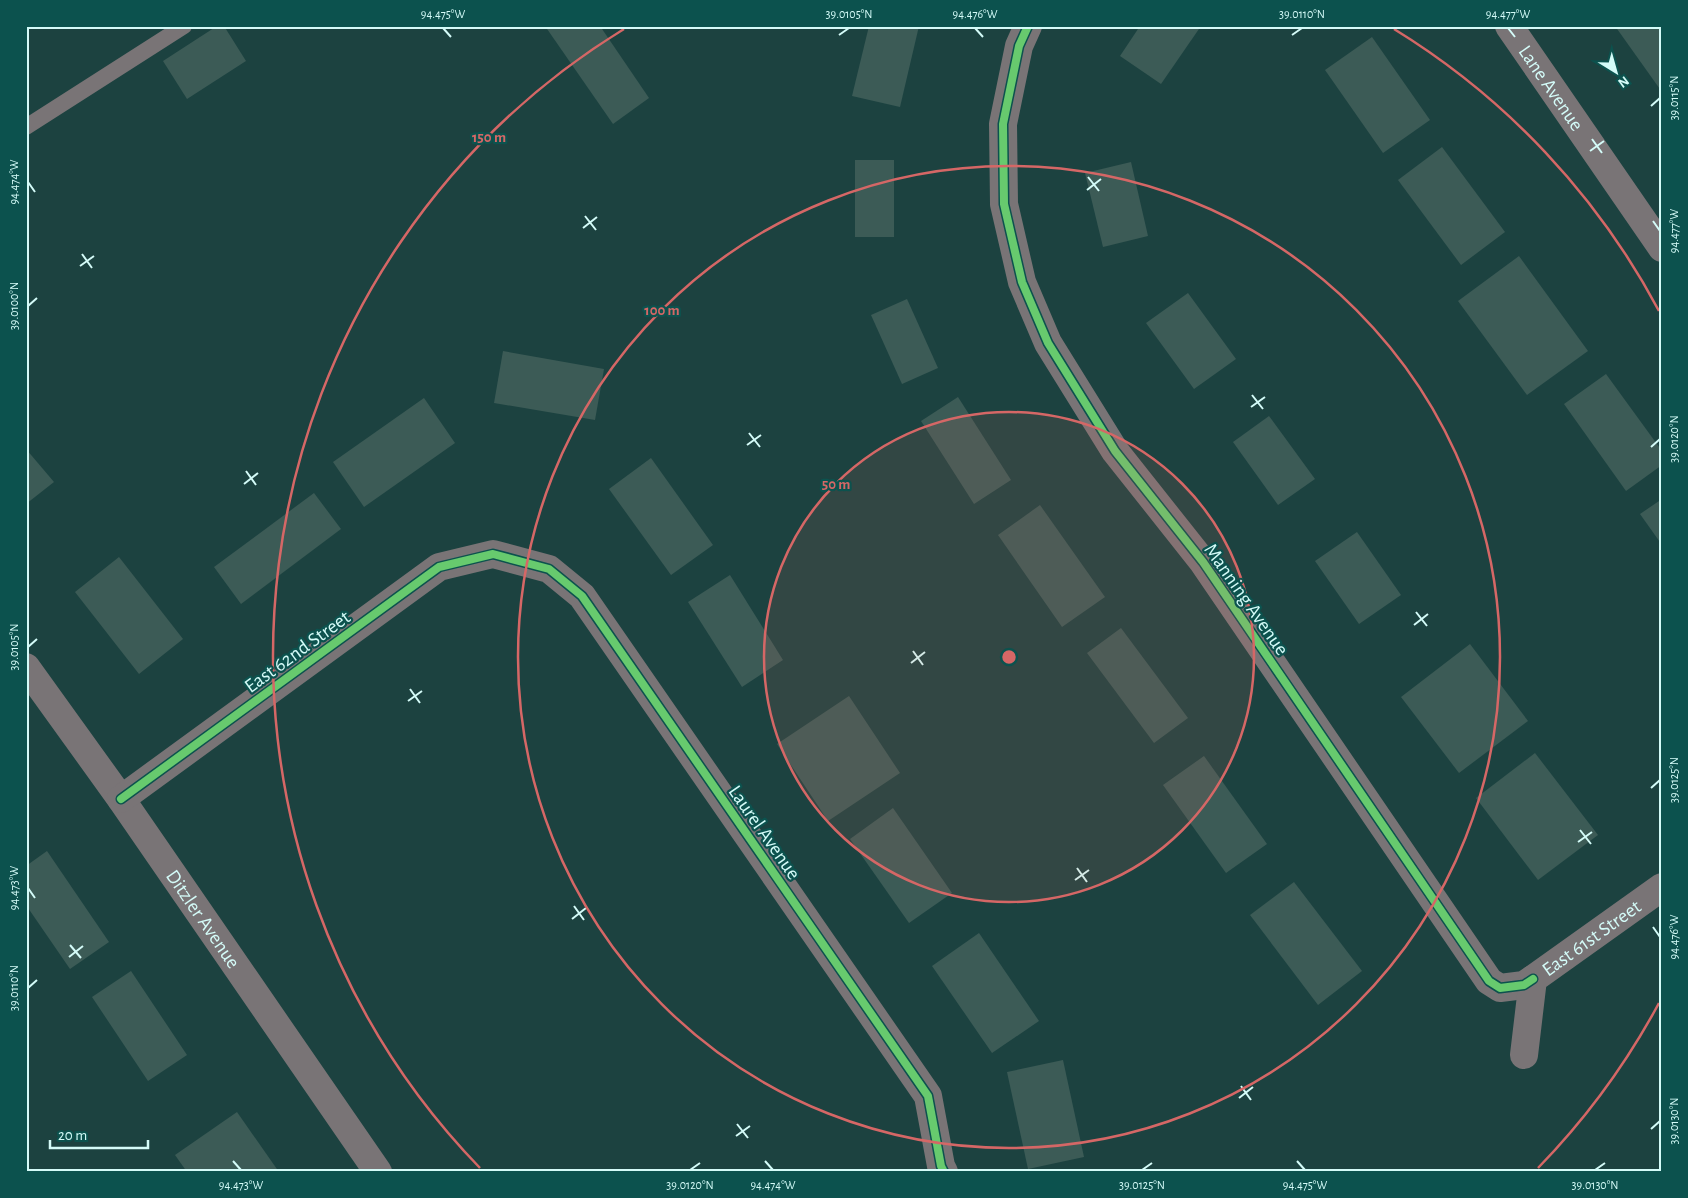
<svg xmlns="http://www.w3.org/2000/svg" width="1688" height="1198" viewBox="0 0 1688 1198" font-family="'Alegreya Sans',sans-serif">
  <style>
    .building { fill: #3c5b56 }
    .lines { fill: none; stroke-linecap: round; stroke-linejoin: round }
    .lane { stroke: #797476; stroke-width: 16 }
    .street { stroke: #797476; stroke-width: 28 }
    .cycleway-casing { stroke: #0c524e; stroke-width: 11 }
    .cycleway { stroke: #67ca6e; stroke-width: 8 }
    .ticks { fill: none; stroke: #d4fbf8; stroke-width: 2 }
    .ring { fill: none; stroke: #d56766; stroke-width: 2.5 }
    .labels { text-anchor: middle; stroke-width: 4.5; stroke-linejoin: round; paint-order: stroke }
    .street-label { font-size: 20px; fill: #d4fbf8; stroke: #0c524e }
    .centre { fill: #d56766; stroke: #0c524e; stroke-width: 2.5 }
    .ring-label { font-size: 15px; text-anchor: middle; font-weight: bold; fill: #d56766; stroke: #0c524e; stroke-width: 4.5; stroke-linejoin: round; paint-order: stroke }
    .neatline { fill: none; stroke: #d4fbf8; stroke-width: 2 }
    .ticks-label { font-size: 12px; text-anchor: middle; fill: #d4fbf8 }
  </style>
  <rect width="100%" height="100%" fill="#1c4240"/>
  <g class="building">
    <path d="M217,26H224L246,61L187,99L163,61Z"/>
    <path d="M545,26H600L649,98L613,124Z"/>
    <path d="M869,26H919L900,107L852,96Z"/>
    <path d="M1140,26H1201L1161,84L1120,56Z"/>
    <path d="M1615,26H1662V92Z"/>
    <path d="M1372,37L1430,120L1383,153L1325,70Z"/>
    <path d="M1442,147L1505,232L1461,265L1398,180Z"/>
    <rect x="855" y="160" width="39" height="77"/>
    <path d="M1131,162L1148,236L1103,247L1085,173Z"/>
    <path d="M1519,256L1588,351L1527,395L1458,301Z"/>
    <path d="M1188,293L1236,359L1194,389L1146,323Z"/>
    <path d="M907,299L938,368L902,384L871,315Z"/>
    <path d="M503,351L604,369L595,420L494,403Z"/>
    <path d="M1606,374L1662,451V465L1626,491L1564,404Z"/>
    <path d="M958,397L1011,480L974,504L921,421Z"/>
    <path d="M424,398L455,443L364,507L333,462Z"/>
    <path d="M1269,416L1315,479L1278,505L1233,442Z"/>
    <path d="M26,449L54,482L26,504Z"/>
    <path d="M651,458L713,545L671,575L609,489Z"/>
    <path d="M314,493L341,529L241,604L214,567Z"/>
    <path d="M1662,499V545L1640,514Z"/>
    <path d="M1040,505L1105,597L1062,627L998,535Z"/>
    <path d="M1357,532L1401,595L1359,624L1315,561Z"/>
    <path d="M119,557L183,639L139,674L75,592Z"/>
    <path d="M730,575L783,660L742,687L688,602Z"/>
    <path d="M1121,628L1188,718L1154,743L1087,653Z"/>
    <path d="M1470,644L1528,721L1459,773L1401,697Z"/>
    <path d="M849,696L900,773L828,821L777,744Z"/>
    <path d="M1535,753L1598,835L1538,880L1476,798Z"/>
    <path d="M1204,756L1267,844L1226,873L1163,785Z"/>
    <path d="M893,808L952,893L909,923L850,839Z"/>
    <path d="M47,851L109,942L70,969L26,905V866Z"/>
    <path d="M1294,882L1362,971L1318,1005L1250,915Z"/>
    <path d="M979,933L1039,1021L992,1053L932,966Z"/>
    <path d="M131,971L187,1055L148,1081L92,997Z"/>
    <path d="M1063,1060L1084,1157L1028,1169L1007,1072Z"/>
    <path d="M237,1112L279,1172H187L175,1155Z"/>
  </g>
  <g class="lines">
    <path class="lane" d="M26,127L184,26"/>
    <g class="street">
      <path d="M1028,26L1019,46L1003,124L1004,204L1022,282L1048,343L1115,451L1203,562L1489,981L1500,988L1524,985L1533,979"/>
      <path id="s1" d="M1509,26L1662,248"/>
      <path id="s2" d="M26,667L121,799L378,1172"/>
      <path d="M121,799L439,567L493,554L549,569L582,596L928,1096L941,1166L944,1172"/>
      <path id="s3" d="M1524,1055L1533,979L1662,887"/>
    </g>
    <defs>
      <g id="cycleway">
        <path d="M1028,26L1019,46L1003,124L1004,204L1022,282L1048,343L1115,451L1203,562L1489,981L1500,988L1524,985L1533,979"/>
        <path d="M121,799L439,567L493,554L549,569L582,596L928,1096L941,1166L944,1172"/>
      </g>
    </defs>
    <use href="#cycleway" class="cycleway-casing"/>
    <use href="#cycleway" class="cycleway"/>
  </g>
  <path class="ticks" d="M443,28L451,37M975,28L983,37M1508,28L1515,37M839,35L849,28M1292,35L1302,28M1651,106L1660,98M1592,139L1602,153M1590,151L1604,141M1088,177L1099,191M28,182L35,192M1087,190L1101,179M585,216L596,230M1653,221L1660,231M583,228L597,217M82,254L92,268M80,266L94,256M28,306L37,298M1252,395L1263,409M1251,407L1265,397M749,433L760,447M747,445L761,435M1651,447L1660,439M246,471L256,485M244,484L258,473M1416,612L1427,626M1414,625L1428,614M28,647L37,639M913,651L923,665M911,663L925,652M410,689L420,703M408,701L422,691M1651,788L1660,780M1580,830L1591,844M1578,842L1592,832M1077,868L1087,882M1075,880L1089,870M28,888L35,898M574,906L584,920M572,919L586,908M1653,927L1660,937M70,945L81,958M69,957L83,946M28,988L37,980M1241,1086L1251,1100M1239,1098L1253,1087M737,1124L748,1138M1651,1129L1660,1121M736,1136L750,1126M233,1161L241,1170M765,1161L773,1170M1297,1161L1305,1170M690,1170L700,1163M1142,1170L1152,1163M1595,1170L1605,1163"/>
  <circle cx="1009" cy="657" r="245" fill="#d56766" fill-opacity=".12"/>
  <g class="ring">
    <circle cx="1009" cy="657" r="245"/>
    <circle cx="1009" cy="657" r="491"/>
    <path d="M1659 1003A736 736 0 0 1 1538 1168M480 1168A736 736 0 0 1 624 29M1394 29A736 736 0 0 1 1659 311"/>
  </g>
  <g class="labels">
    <g class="street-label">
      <text dy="7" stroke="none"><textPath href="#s1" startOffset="75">Lane Avenue</textPath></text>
      <text transform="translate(1247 599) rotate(55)" y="7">Manning Avenue</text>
      <text transform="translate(297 651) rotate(-36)" y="7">East 62nd Street</text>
      <text transform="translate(765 832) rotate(55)" y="7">Laurel Avenue</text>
      <text dy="7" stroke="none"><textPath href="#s2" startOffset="308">Ditzler Avenue</textPath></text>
      <text dy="7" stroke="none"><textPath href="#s3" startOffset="148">East 61st Street</textPath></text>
    </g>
  </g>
  <circle cx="1009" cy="657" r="8" class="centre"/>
  <g class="ring-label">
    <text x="489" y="142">150 m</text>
    <text x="662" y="315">100 m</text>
    <text x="836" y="489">50 m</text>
  </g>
  <rect width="1688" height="1198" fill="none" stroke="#0c524e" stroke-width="55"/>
  <g transform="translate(1616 72) rotate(143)" stroke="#0c524e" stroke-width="4" paint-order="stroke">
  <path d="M0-4L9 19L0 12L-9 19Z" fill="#d4fbf8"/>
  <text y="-8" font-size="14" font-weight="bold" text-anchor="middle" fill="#d4fbf8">N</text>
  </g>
  <path d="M50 1140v8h98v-8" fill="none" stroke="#d4fbf8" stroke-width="2.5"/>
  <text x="58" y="1140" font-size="15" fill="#d4fbf8" stroke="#0c524e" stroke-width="4" paint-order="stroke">20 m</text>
  <rect x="28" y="28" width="1632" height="1142" class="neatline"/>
  <g class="ticks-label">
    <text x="443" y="18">94.475°W</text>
    <text x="849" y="18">39.0105°N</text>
    <text x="975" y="18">94.476°W</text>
    <text x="1302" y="18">39.0110°N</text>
    <text x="1508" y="18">94.477°W</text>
    <text transform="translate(1674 98) rotate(-90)" y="4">39.0115°N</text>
    <text transform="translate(14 182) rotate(-90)" y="4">94.474°W</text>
    <text transform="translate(1674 231) rotate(-90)" y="4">94.477°W</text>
    <text transform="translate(14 306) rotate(-90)" y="4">39.0100°N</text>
    <text transform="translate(1674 439) rotate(-90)" y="4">39.0120°N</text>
    <text transform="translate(14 647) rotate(-90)" y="4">39.0105°N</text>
    <text transform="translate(1674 780) rotate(-90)" y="4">39.0125°N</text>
    <text transform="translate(14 888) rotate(-90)" y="4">94.473°W</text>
    <text transform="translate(1674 937) rotate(-90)" y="4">94.476°W</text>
    <text transform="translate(14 988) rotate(-90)" y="4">39.0110°N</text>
    <text transform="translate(1674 1121) rotate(-90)" y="4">39.0130°N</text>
    <text x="241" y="1189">94.473°W</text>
    <text x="690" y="1189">39.0120°N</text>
    <text x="773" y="1189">94.474°W</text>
    <text x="1142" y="1189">39.0125°N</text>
    <text x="1305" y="1189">94.475°W</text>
    <text x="1595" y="1189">39.0130°N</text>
  </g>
</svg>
